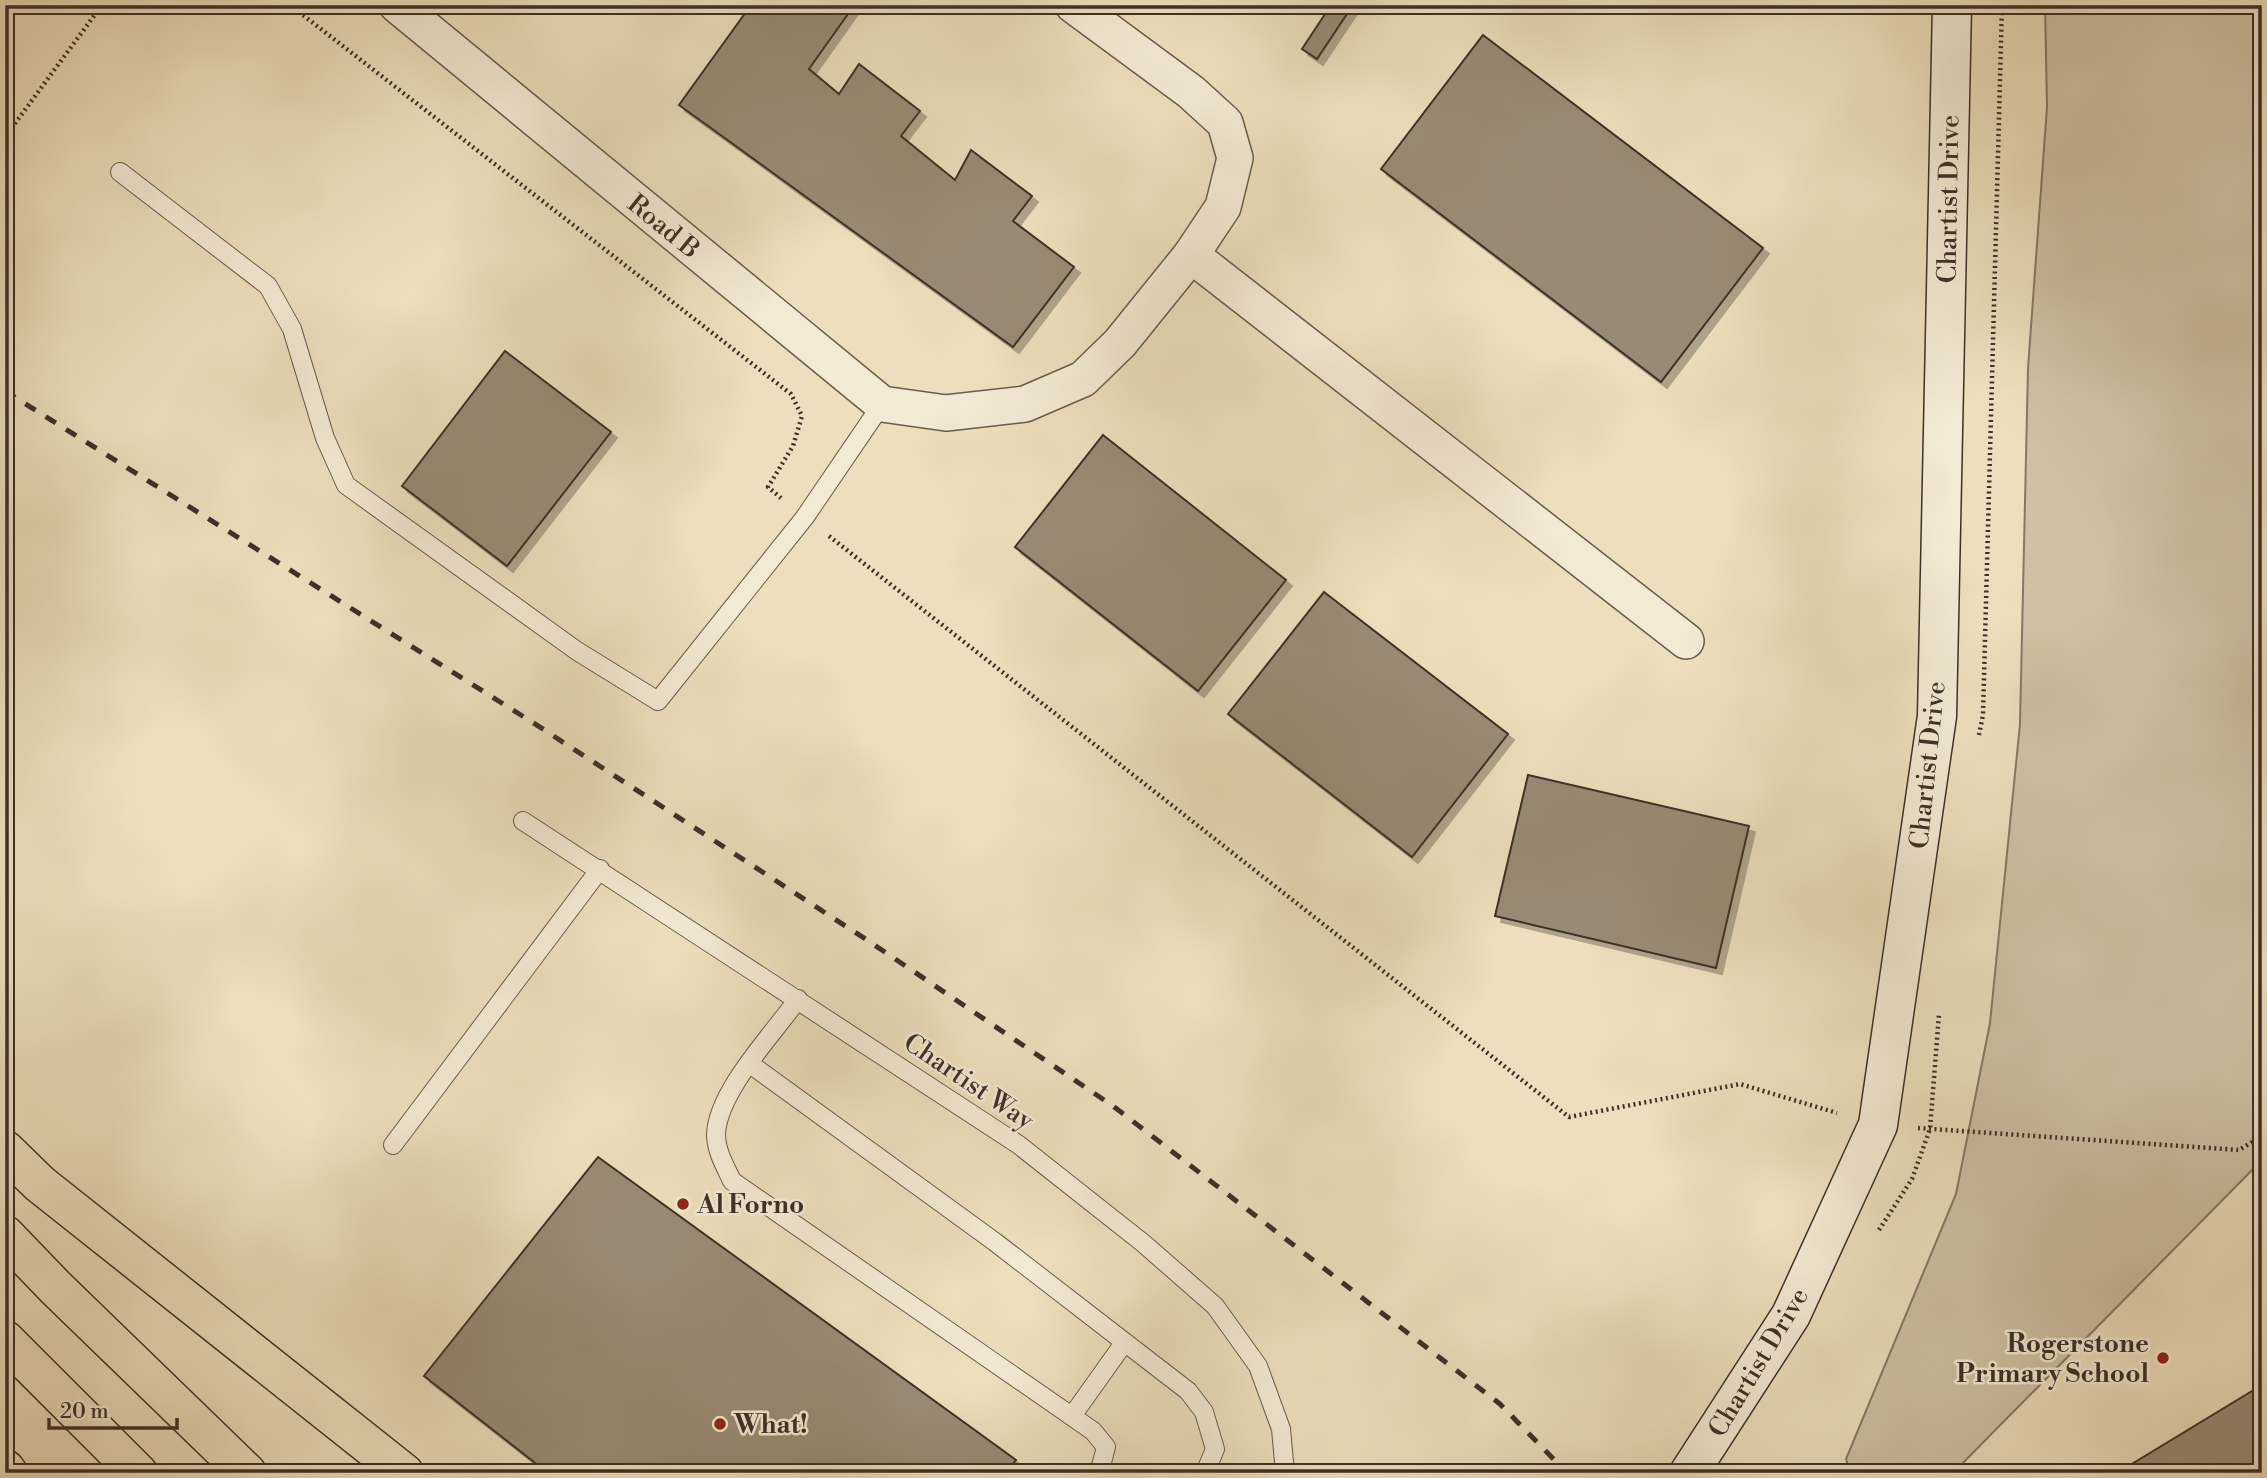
<svg xmlns="http://www.w3.org/2000/svg" width="2267" height="1478" viewBox="0 0 2267 1478" font-family="'Libre Bodoni',serif">
  <style>
    .green { fill: #cfc1a4; stroke: #867866; stroke-width: 2 }
    .building { fill: #988b75; stroke: #3c3028; stroke-width: 2; filter: url(#shadow) }
    .lines { fill: none; stroke-linecap: round; stroke-linejoin: round }
    .service-casing { stroke: #685c4d; stroke-width: 20 }
    .minor-casing { stroke: #685c4d; stroke-width: 38 }
    .secondary-casing { stroke: #3c3028; stroke-width: 41 }
    .primary-casing { stroke: #3c3028; stroke-width: 41 }
    .path { stroke: #3c3028; stroke-width: 4.5; stroke-dasharray: 2 3.5; stroke-linecap: butt }
    .service { stroke: #f3ead4; stroke-width: 18 }
    .minor { stroke: #f3ead4; stroke-width: 35 }
    .secondary { stroke: #f3ead4; stroke-width: 38 }
    .primary { stroke: #eddfbd; stroke-width: 38 }
    .rail { stroke: #3c3028; stroke-width: 5; stroke-dasharray: 12 12; stroke-linecap: butt }
    .poi-dot { fill: #8f2418; stroke: #f3ead4; stroke-width: 2.5 }
    .labels { text-anchor: middle; stroke-width: 5; stroke-linejoin: round; paint-order: stroke }
    .street-label { font-size: 26px; fill: #3c3028; stroke: #f3ead4 }
    .poi-label { font-size: 26px; font-weight: bold; fill: #3c3028; stroke: #f3ead4; text-anchor: start }
  </style>
  <defs>
    <filter id="shadow"><feDropShadow dx="6" dy="6" stdDeviation="0" flood-color="#0004"/></filter>
  </defs>
  <rect width="100%" height="100%" fill="#eddfbd"/>
  <filter id="stains"><feTurbulence type="fractalNoise" baseFrequency=".00286" numOctaves="4"/><feColorMatrix values="0 0 0 0 .2 0 0 0 0 .09 0 0 0 0 .02 0 0 0 .5 -.17"/></filter>
  <radialGradient id="worn" r=".72"><stop offset=".6" stop-color="#630" stop-opacity="0"/><stop offset="1" stop-color="#630" stop-opacity=".3"/></radialGradient>
  <path class="green" d="M2045,5H2262V1160L1953,1473H1850L1846,1459L1956,1194L1990,1023L2020,724L2028,368L2047,107Z"/>
  <g class="building">
    <path d="M751,5H850L853,7L809,69L839,94L859,64L920,111L901,136L955,180L971,150L1032,196L1013,221L1074,267L1013,347L679,105Z"/>
    <path d="M1331,5H1353L1317,59L1302,49Z"/>
    <path d="M1483,35L1763,248L1661,382L1381,169Z"/>
    <path d="M505,351L611,432L507,566L402,486Z"/>
    <path d="M1103,435L1286,580L1198,691L1015,547Z"/>
    <path d="M1324,592L1508,734L1412,857L1228,714Z"/>
    <path d="M1528,775L1749,826L1716,968L1495,916Z"/>
    <path d="M598,1157L1016,1460L1006,1473H548L424,1376Z"/>
    <path d="M2262,1385V1473H2117Z"/>
  </g>
  <g class="lines">
    <defs>
      <g id="service">
        <path d="M120,172L268,286L292,329L325,438L346,485L577,651L658,701L805,517L882,404"/>
        <path d="M523,821L1019,1145L1143,1243L1215,1306L1258,1366L1281,1429L1285,1473"/>
        <path d="M798,999C773,1034 718,1091 716,1134C716,1151 725,1166 732,1181L1093,1431L1106,1447L1101,1466L1096,1473"/>
        <path d="M750,1064L995,1242L1188,1391L1204,1412L1215,1449L1205,1473"/>
        <path d="M393,1145L600,869"/>
        <path d="M1072,1416L1124,1343"/>
      </g>
      <g id="minor">
        <path d="M397,5L882,404L946,413L1025,404L1083,379L1120,343L1191,255"/>
        <path d="M1073,5L1191,92L1225,123L1235,158L1223,207L1191,255L1686,641"/>
      </g>
      <path id="secondary" d="M1689,1473L1791,1315L1878,1125L1937,716L1952,5"/>
      <g id="primary">
        <path d="M5,1150L40,1184L404,1473"/>
        <path d="M5,1235L56,1288L247,1473"/>
        <path d="M5,1340L138,1473"/>
        <path d="M5,1469L8,1473"/>
      </g>
    </defs>
    <use href="#service" class="service-casing"/>
    <use href="#minor" class="minor-casing"/>
    <use href="#secondary" class="secondary-casing"/>
    <use href="#primary" class="primary-casing"/>
    <g class="path">
      <path d="M290,5L791,394L802,416L793,446L768,487L781,498"/>
      <path d="M5,137L102,5"/>
      <path d="M829,536L1569,1117L1740,1084L1837,1113"/>
      <path d="M1979,735L1983,715L2002,5"/>
      <path d="M1918,1128L2239,1150L2262,1136"/>
      <path d="M1879,1230L1912,1179L1930,1129L1939,1014"/>
    </g>
    <use href="#service" class="service"/>
    <use href="#minor" class="minor"/>
    <use href="#secondary" class="secondary"/>
    <use href="#primary" class="primary"/>
    <path class="rail" d="M5,391L532,722L870,942L1113,1106L1500,1404L1567,1473"/>
  </g>
  <g class="poi-dot">
    <circle cx="683" cy="1204" r="7"/>
    <circle cx="2163" cy="1358" r="7"/>
    <circle cx="720" cy="1424" r="7"/>
  </g>
  <g class="labels">
    <g class="street-label">
      <text transform="translate(1948 199) rotate(-89)" y="9">Chartist Drive</text>
      <text transform="translate(664 226) rotate(39)" y="9">Road B</text>
      <text transform="translate(1927 765) rotate(-84)" y="9">Chartist Drive</text>
      <text transform="translate(969 1081) rotate(34)" y="9">Chartist Way</text>
      <text transform="translate(1758 1362) rotate(-59)" y="9">Chartist Drive</text>
    </g>
    <g class="poi-label">
      <text x="697" y="1213">Al Forno</text>
      <text x="2149" y="1352" text-anchor="end">Rogerstone<tspan x="2149" dy="30">Primary School</tspan></text>
      <text x="734" y="1433">What!</text>
    </g>
  </g>
  <rect width="2267" height="1478" fill="none" stroke="#eddfbd" stroke-width="28"/>
  <rect x="7" y="7" width="2253" height="1464" fill="none" stroke="#3c3028" stroke-width="3.5"/>
  <rect x="14" y="14" width="2239" height="1450" fill="none" stroke="#3c3028" stroke-width="2"/>
  <path d="M49 1418v10h128v-10" fill="none" stroke="#3c3028" stroke-width="3.5"/>
  <text x="60" y="1418" font-size="21" fill="#3c3028" stroke="#f3ead4" stroke-width="5" paint-order="stroke">20 m</text>
  <rect width="100%" height="100%" filter="url(#stains)"/>
  <rect width="100%" height="100%" fill="url(#worn)"/>
</svg>
